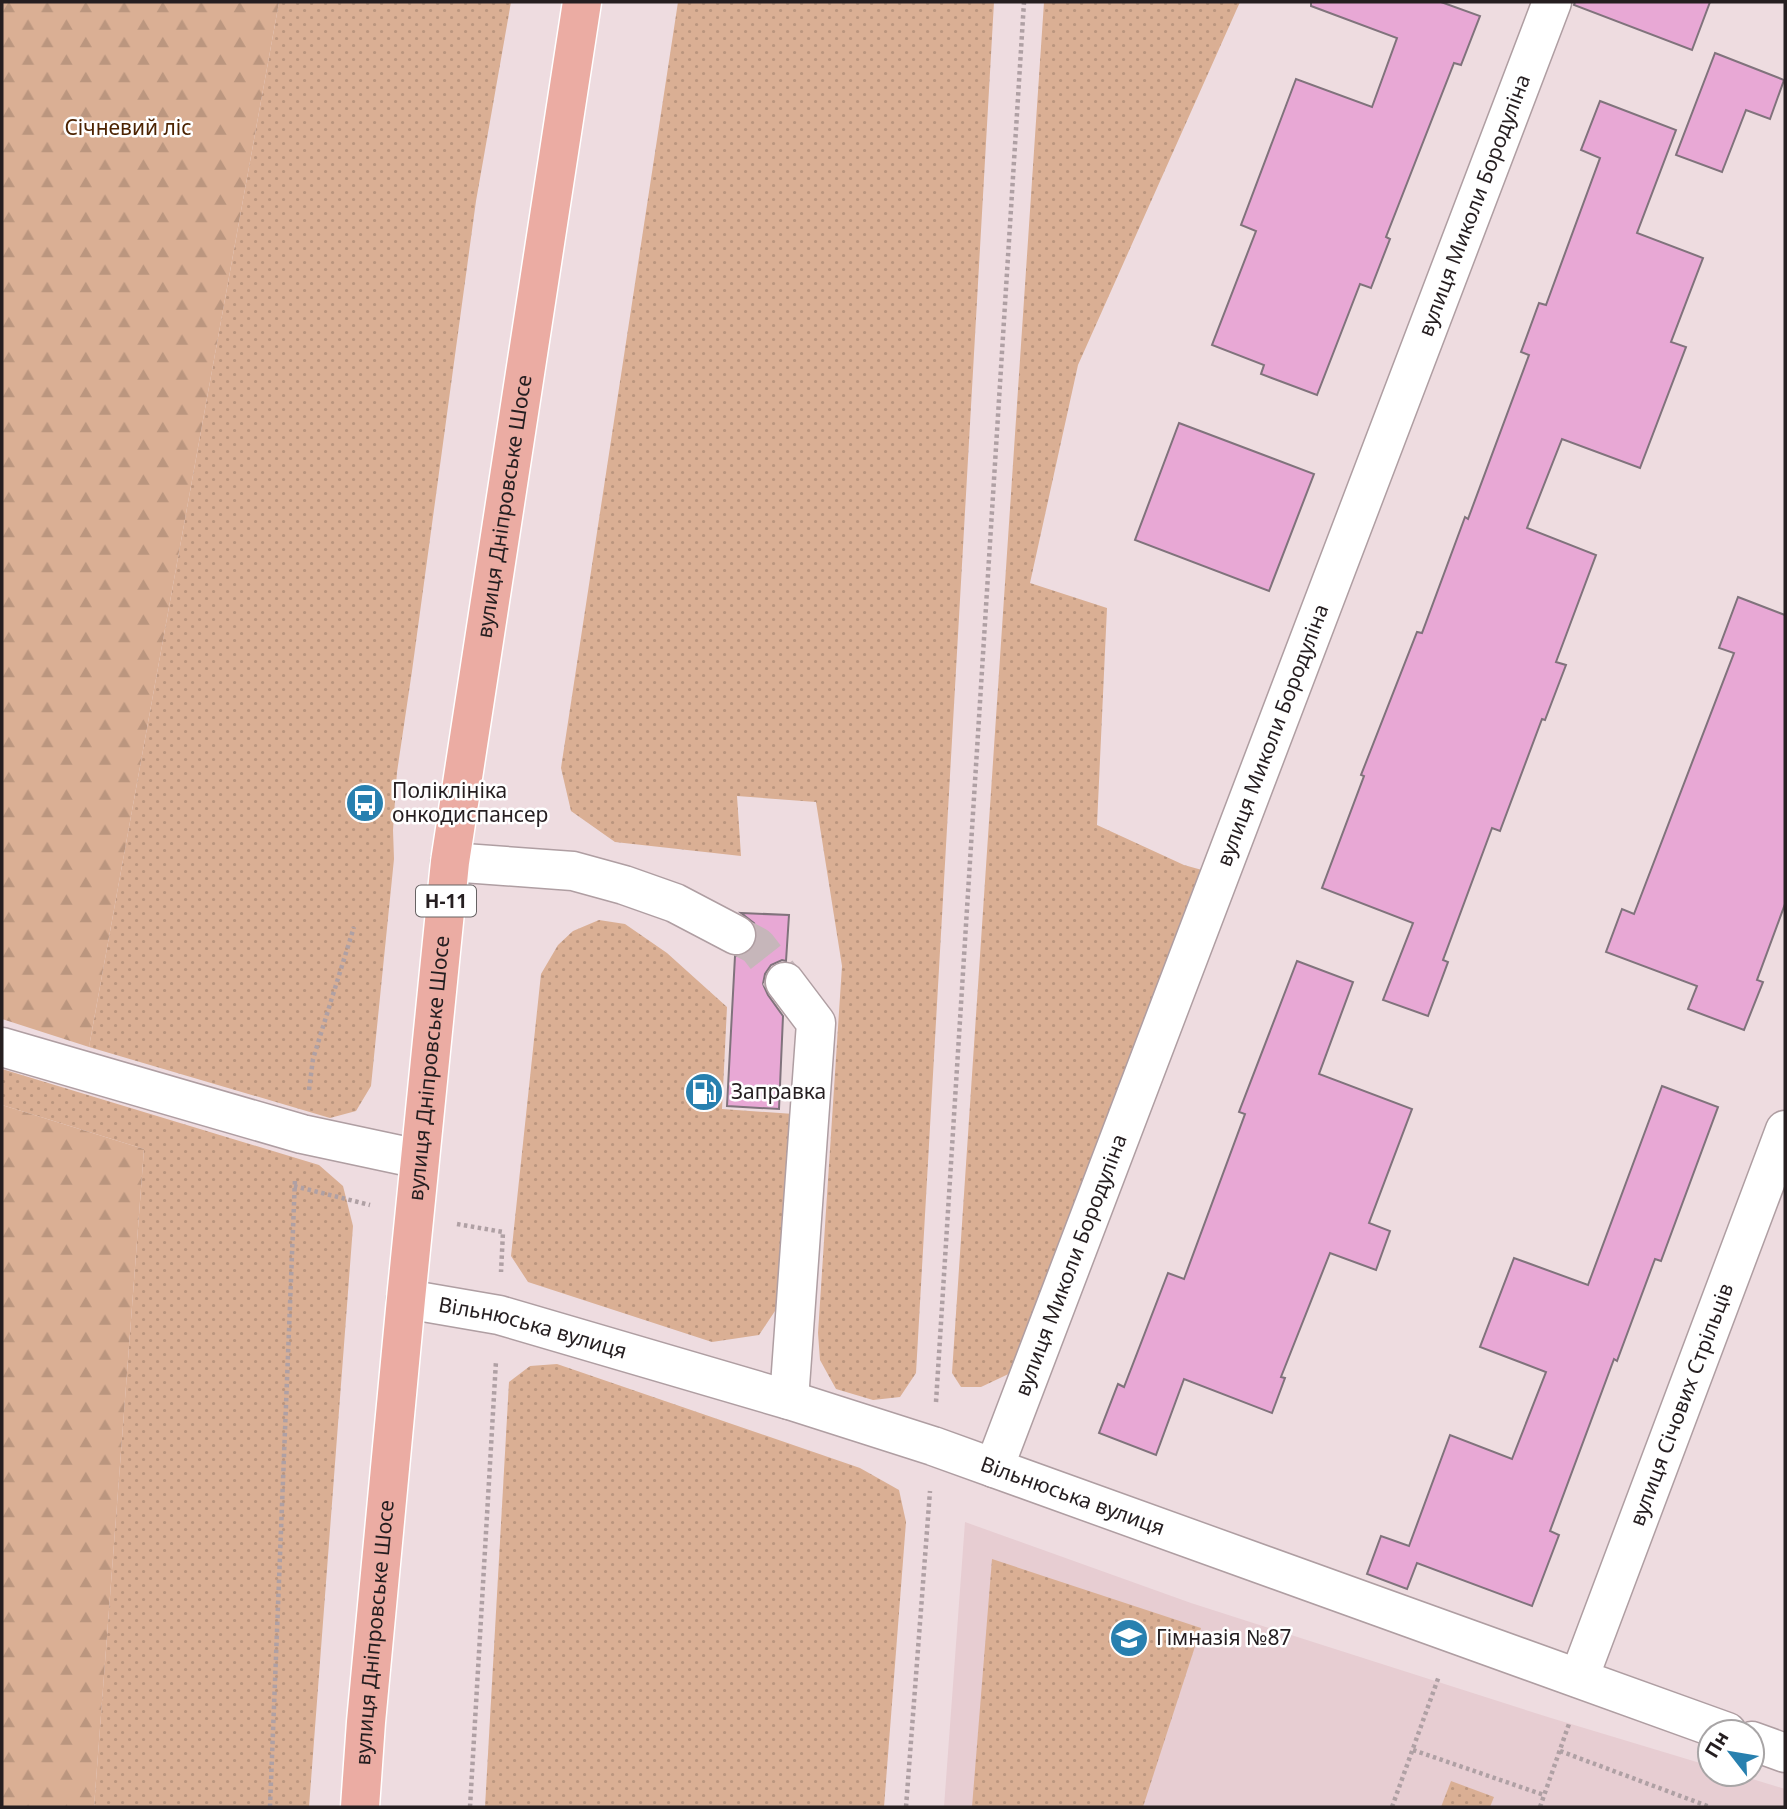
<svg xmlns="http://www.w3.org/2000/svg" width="1787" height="1809" viewBox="0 0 1787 1809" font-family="'Noto Sans',sans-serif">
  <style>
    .built { fill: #e7cdd2 }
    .grass { fill: url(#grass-dots) }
    .forest { fill: url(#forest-firs) }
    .building { fill: #e8a8d5; stroke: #80737c; stroke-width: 2 }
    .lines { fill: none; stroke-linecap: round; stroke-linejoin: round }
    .minor-tunnel { stroke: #c6b6ba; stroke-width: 38; stroke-dasharray: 38 19; stroke-linecap: butt }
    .minor-casing { stroke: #af9ea2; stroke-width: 41 }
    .major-casing { stroke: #fff; stroke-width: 41 }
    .path { stroke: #afa0a4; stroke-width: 4.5; stroke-dasharray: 3.5 3.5; stroke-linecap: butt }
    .minor { stroke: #fff; stroke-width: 38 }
    .major { stroke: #ebaca3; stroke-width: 38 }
    .labels { text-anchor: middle; stroke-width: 5; stroke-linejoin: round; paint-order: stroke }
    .shield { fill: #fff; stroke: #666263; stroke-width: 2 }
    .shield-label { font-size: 19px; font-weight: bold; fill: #251e20 }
    .park-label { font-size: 21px; fill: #4c2302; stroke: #fff }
    .street-label { font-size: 21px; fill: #251e20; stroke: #fff }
    .poi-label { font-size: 21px; fill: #251e20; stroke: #fff; text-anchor: start }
  </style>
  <defs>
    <pattern id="grass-dots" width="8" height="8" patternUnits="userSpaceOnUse" patternTransform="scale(1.75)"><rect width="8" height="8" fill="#daaf94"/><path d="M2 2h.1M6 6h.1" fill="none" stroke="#bb967f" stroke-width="1.8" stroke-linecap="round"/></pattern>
    <pattern id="forest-firs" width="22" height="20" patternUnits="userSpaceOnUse" patternTransform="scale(1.75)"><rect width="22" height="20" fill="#daaf94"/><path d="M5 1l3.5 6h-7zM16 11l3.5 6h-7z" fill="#bb967f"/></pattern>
  </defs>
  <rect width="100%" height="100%" fill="#eedce0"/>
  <path class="built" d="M965,1522L1191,1603L1551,1718L1710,1766V1774H1736L1785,1789V1807H944Z"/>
  <g class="grass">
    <path d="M279,2H511L476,201L412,671L397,772L393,830L394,859L371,1086L356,1111L330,1118L89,1047Z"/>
    <path d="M678,2H994L916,1373L900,1397L873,1400L836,1389L820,1360L818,1333L842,966L816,802L737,796L741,856L615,842L571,811L561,768Z"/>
    <path d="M1044,2H1240L1078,365L1030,583L1107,608L1097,825L1184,865L1220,875L1034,1362L981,1387H961L952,1373Z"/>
    <path d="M599,920L625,924L667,953L727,1007L722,1109L794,1114L781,1302L759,1335L712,1342L528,1282L511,1256L541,974L558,945L573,931Z"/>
    <path d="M2,1069L319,1165L343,1186L353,1226L309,1807H94L144,1149L2,1105Z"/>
    <path d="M557,1364L860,1468L899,1490L906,1522L884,1807H485L509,1382L530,1366Z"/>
    <path d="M992,1559L1201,1628L1143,1807H972Z"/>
    <path d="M1451,1781L1494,1797L1490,1807H1441Z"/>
  </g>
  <g class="forest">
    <path d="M2,2H279L89,1047L2,1019Z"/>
    <path d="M2,1105L144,1149L94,1807H2Z"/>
  </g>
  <g class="building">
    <path d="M1311,2H1441L1480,16L1461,65L1454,63L1386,237L1390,239L1371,288L1360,284L1317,395L1261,374L1264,365L1212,345L1256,231L1241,225L1296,79L1372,107L1397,38L1311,6Z"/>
    <path d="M1575,2H1710L1692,50L1574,5Z"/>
    <path d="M1715,53L1784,80L1770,119L1746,110L1722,172L1676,155Z"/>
    <path d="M1600,101L1676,130L1637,233L1703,258L1671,342L1686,347L1640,468L1562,439L1527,528L1596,555L1556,662L1566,665L1545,720L1542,719L1500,831L1492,828L1443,960L1448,962L1428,1016L1383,1000L1413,923L1322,888L1364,776L1361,775L1417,632L1422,633L1465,517L1468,519L1529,355L1521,352L1539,303L1546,305L1600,158L1581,150Z"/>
    <path d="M1179,423L1314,474L1269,591L1135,540Z"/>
    <path d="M1738,597L1785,615V904L1757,980L1763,982L1744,1030L1688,1009L1697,986L1606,952L1622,909L1634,914L1734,653L1719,648Z"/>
    <path d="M741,913L789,915L786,961L782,960L771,965L765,974L763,984L768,995L783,1016L779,1109L727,1106L735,956L748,953L756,945L758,935L754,923Z"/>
    <path d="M1297,961L1353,982L1319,1074L1412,1109L1369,1223L1390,1231L1376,1270L1330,1253L1281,1377L1285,1378L1272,1413L1184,1379L1156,1455L1099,1433L1118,1384L1124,1387L1168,1273L1184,1279L1245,1114L1239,1112Z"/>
    <path d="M1662,1086L1718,1107L1661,1261L1655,1259L1617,1361L1614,1359L1550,1531L1559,1535L1532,1606L1417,1563L1407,1589L1367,1574L1381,1536L1409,1546L1450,1435L1512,1459L1546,1372L1480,1347L1514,1258L1588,1285Z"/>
  </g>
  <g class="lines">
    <path class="minor-tunnel" d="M736,935L757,946L785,982"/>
    <defs>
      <g id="minor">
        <path d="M450,862L573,871L624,885L675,903L736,935"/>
        <path d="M785,982L816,1023L789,1400"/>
        <path d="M2,1047L302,1134L419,1159"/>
        <path id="s1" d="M406,1299L499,1315L789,1400L933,1446L1727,1732"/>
        <path id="s2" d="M994,1468L1552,2"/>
        <path id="s3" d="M1579,1678L1785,1130"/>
        <path d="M1752,1741L1785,1753"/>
      </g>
      <g id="major">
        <path id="s4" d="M360,1807L366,1722L406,1299L450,862L582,2"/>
      </g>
    </defs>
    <use href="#minor" class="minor-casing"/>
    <use href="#major" class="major-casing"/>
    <g class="path">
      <path d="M309,1090L313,1059L354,927"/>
      <path d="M294,1186L370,1205"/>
      <path d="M457,1224L503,1232L501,1272"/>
      <path d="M936,1402L1024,2"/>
      <path d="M1413,1750L1544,1795"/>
      <path d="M1560,1751L1710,1807"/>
      <path d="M270,1807L295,1179"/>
      <path d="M470,1807L496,1361"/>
      <path d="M906,1807L930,1491"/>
      <path d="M1392,1807L1439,1676"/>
      <path d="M1540,1807L1570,1721"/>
    </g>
    <use href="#minor" class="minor"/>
    <use href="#major" class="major"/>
  </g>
  <defs>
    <symbol id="bus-disc" viewBox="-11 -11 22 22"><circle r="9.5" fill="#2880af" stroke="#fff"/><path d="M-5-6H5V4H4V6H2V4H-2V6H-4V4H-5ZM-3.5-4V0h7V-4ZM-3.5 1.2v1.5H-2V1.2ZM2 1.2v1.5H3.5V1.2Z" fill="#fff"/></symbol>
    <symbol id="fuel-disc" viewBox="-11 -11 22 22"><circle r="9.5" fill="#2880af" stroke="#fff"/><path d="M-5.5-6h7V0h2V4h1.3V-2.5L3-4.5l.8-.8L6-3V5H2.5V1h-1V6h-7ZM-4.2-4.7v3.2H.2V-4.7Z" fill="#fff"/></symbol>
    <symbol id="school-disc" viewBox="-11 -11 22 22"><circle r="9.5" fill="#2880af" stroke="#fff"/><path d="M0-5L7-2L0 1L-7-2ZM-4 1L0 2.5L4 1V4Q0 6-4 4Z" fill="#fff"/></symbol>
  </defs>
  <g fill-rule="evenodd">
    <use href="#bus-disc" x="343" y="781" width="44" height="44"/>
    <use href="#fuel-disc" x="682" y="1070" width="44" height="44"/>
    <use href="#school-disc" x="1107" y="1616" width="44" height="44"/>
  </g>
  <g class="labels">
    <rect class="shield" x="416" y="885.5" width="60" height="31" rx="5"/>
    <g class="shield-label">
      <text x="446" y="908">Н-11</text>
    </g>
    <g class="park-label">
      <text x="128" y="135">Січневий ліс</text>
    </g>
    <g class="street-label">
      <text dy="7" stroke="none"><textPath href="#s2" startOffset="1351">вулиця Миколи Бородуліна</textPath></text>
      <text dy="7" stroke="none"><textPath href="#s4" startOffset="1309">вулиця Дніпровське Шосе</textPath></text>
      <text dy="7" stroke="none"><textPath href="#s2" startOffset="784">вулиця Миколи Бородуліна</textPath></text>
      <text dy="7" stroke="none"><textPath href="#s4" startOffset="742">вулиця Дніпровське Шосе</textPath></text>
      <text dy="7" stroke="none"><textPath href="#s2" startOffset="217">вулиця Миколи Бородуліна</textPath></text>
      <text dy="7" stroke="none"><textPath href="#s1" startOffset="130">Вільнюська вулиця</textPath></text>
      <text dy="7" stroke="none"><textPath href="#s3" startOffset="292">вулиця Січових Стрільців</textPath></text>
      <text dy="7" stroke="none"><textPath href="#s1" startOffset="696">Вільнюська вулиця</textPath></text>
      <text dy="7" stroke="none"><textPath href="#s4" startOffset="175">вулиця Дніпровське Шосе</textPath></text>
    </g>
    <g class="poi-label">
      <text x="392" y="798">Поліклініка<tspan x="392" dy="24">онкодиспансер</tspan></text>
      <text x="731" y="1099">Заправка</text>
      <text x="1156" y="1645">Гімназія №87</text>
    </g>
  </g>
  <rect width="1787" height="1809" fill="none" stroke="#251e20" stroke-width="7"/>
  <g transform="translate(1731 1753) rotate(301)"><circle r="33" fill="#ffffff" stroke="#a8a5a6" stroke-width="2"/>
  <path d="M0-5L12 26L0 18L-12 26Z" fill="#2880af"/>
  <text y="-10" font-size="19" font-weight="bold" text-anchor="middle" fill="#251e20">Пн</text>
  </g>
</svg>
